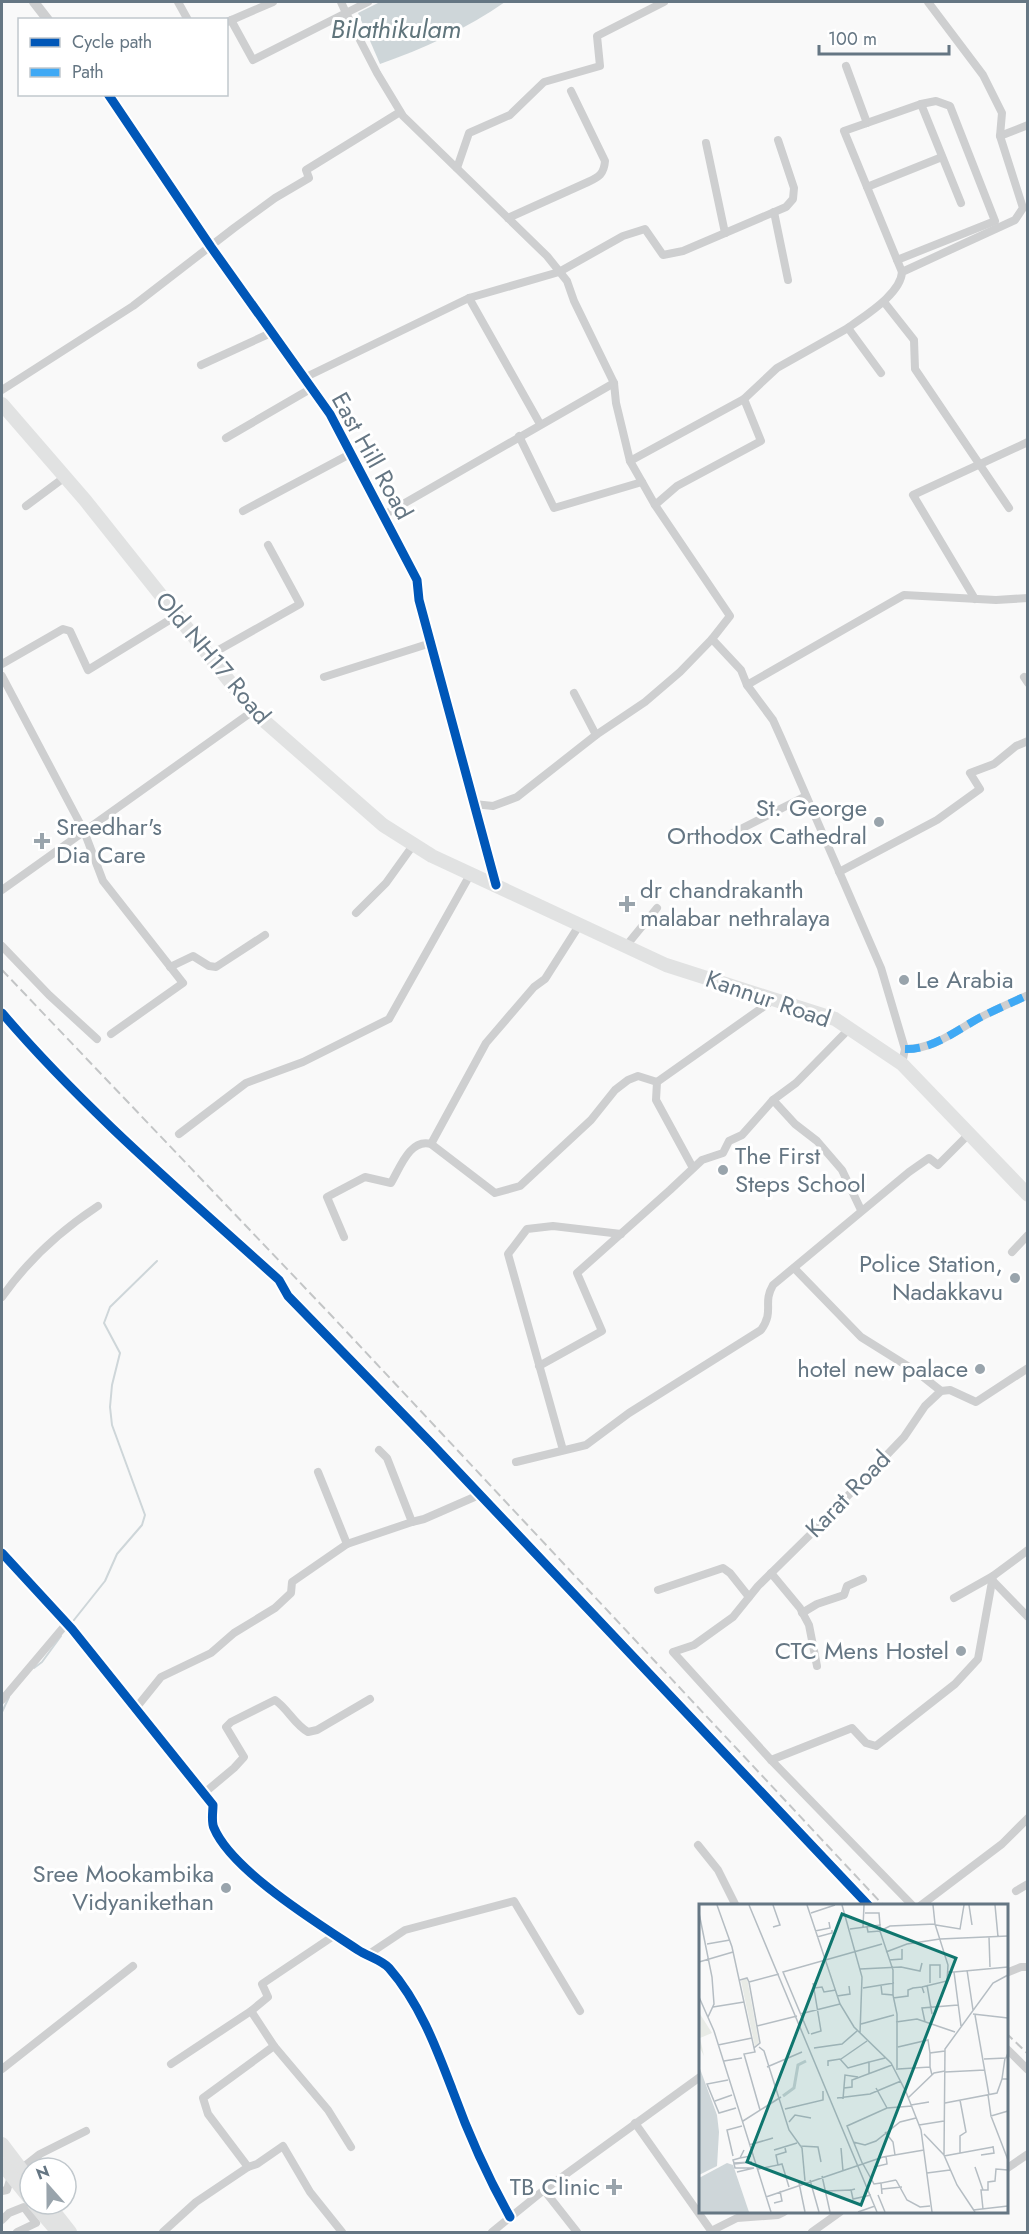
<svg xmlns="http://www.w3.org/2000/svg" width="1029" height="2234" viewBox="0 0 1029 2234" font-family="Jost,sans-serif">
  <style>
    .water { fill: #ced6d9 }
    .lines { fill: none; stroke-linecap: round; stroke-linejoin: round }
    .stream { stroke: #ced6d9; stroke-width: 2 }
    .minor { stroke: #cecfd0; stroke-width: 8 }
    .tertiary { stroke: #cecfd0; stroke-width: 10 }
    .primary { stroke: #e1e2e2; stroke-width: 14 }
    .rail { stroke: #c3c5c6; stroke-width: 2; stroke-dasharray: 9 4.5; stroke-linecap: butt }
    .quiet { stroke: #3fa9f5; stroke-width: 8; stroke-dasharray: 15 8; stroke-linecap: butt }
    .cycleway-casing { stroke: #fff; stroke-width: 13 }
    .cycleway { stroke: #0057b8; stroke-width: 9 }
    .poi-dot { fill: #99a4ac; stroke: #fff; stroke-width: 2 }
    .labels { text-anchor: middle; stroke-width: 6; stroke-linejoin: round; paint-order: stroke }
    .street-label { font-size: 24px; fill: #657683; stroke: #fff }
    .poi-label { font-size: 24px; fill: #657683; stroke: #fff; text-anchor: end }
    .water-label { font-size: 26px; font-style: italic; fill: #60757c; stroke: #fff }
    .inset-river { fill: none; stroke: #ced6d9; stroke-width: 3 }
    .inset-road { fill: none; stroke: #b5bdc3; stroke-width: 1.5 }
    .view { fill: #0f766e; fill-opacity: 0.15; stroke: #0f766e; stroke-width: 3 }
    .inset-edge { fill: none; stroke: #657683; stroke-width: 3 }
  </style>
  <rect width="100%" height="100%" fill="#f9f9f9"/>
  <path class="water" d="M380,2H505C468,28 423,49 380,64L358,13Z"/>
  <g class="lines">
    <g class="stream">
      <path d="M70,1625L105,1581L117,1554L142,1525L145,1515L112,1425L110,1407L112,1385L120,1353L104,1323L110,1307L157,1261"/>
      <path d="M34,1668L42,1662L61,1636"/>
      <path d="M2,1712L9,1697"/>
    </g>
    <g class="minor">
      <path d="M178,2L188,20"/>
      <path d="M341,2L346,13L368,2"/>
      <path d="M231,20L253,60L346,13L377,73L403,116L547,256L567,281L574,301L614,383L616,403L630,461L642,482"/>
      <path d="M227,22L273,2"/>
      <path d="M846,66L867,123"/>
      <path d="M1000,136L1028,125"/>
      <path d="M706,143L725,233"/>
      <path d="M457,168L469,133L510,115L544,82L600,66L597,36L664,2"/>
      <path d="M867,187L942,157"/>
      <path d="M774,212L788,280"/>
      <path d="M508,218L588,182C599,177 604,174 605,161L571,91"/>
      <path d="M897,260L995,221L950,106L936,101L921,104"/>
      <path d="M902,272L844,131L921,104L961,203"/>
      <path d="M469,298L540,424"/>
      <path d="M884,302L914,340L915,369L1009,508"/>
      <path d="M848,328C864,316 901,294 902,272L1015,220L1023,208L1000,136L1002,113L983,75L928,2"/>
      <path d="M201,365L273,332"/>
      <path d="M306,377L469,298L559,272L623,236L645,229L663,255L683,251L786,207L793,199L794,188L778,140"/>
      <path d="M2,390L133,306L234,228L275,198L309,178L306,170L400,112"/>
      <path d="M519,436L554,508L642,482L655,505L730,616L712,639L741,670L747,685L773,720L782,740L881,968L905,1049L902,1064"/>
      <path d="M226,438L312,388"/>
      <path d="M630,461L744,399"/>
      <path d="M655,505L677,486L761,441L744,399L777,368L848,328L881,373"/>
      <path d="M26,506L65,477"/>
      <path d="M243,511L352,453"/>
      <path d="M384,515L614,383"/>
      <path d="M975,599L913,495L1028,442"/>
      <path d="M208,656L300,604L268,545"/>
      <path d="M2,664L63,629L70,631L88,670L176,616"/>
      <path d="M2,676L84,831L103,881L183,983L111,1034"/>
      <path d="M324,677L431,643"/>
      <path d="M1024,677L1028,683"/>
      <path d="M747,685L904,595L996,600L1028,598"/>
      <path d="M574,693L596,735"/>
      <path d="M474,804L493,806L517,797L596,735L645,702L680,672L712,639"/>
      <path d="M725,837L806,796"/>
      <path d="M839,872L937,820L980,789L970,773L994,764L1016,746L1028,741"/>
      <path d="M2,890L253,711"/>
      <path d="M356,913L386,883L414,844"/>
      <path d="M2,946L49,995L97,1039"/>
      <path d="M626,946L657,908"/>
      <path d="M170,967L193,956L209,966L216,967L265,935"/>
      <path d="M2,1013C85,1110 184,1194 279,1280L288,1296L431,1443L869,1906"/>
      <path d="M905,1049C935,1050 960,1027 985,1015C999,1008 1013,1002 1028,995"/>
      <path d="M773,1100L795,1124L817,1141L842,1170L861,1210"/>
      <path d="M179,1134L246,1083L303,1062L389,1019L471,873"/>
      <path d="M431,1144L486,1043L534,987L545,979L580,924"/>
      <path d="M693,1168L656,1100L657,1082L773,1000"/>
      <path d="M344,1237L327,1197L365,1177L391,1183C400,1168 410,1138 431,1144L495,1193L520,1186L591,1120L615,1090L628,1080L638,1076L657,1082"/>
      <path d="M1012,1252L1028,1235"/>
      <path d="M794,1268L861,1337L917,1372L941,1391"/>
      <path d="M2,1297C28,1260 60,1231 98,1206"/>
      <path d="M539,1366L602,1331L577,1273L670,1190L702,1160L723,1153L729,1141L742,1135L773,1100L796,1083L849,1029"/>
      <path d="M563,1450L508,1254L527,1229L553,1226L621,1234"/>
      <path d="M516,1462L586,1445L629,1413L761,1330C775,1310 762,1304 773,1285L909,1172L929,1158L938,1165L969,1134"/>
      <path d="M318,1472L347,1544"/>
      <path d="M412,1522L424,1519L479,1495"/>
      <path d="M2,1553L72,1629L213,1805C213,1812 211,1822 214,1828C232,1871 319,1924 358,1950C367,1956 382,1960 389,1968C419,2002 436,2047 452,2089C468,2133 487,2176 510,2217"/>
      <path d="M771,1573L800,1608L809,1625L817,1666"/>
      <path d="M992,1580L1028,1617"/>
      <path d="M658,1590L723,1568L730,1573L749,1597"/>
      <path d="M954,1598L993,1576"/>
      <path d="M802,1613L817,1604L844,1595L847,1586L863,1579"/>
      <path d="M2,1700L67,1623"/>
      <path d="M136,1708L161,1677L211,1653L234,1633L275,1608L291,1593L292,1582L347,1544L412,1522L387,1458L379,1450"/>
      <path d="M771,1760L852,1728L866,1743L876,1746L955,1684L978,1659L993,1576L1028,1550"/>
      <path d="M203,1794L234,1768L244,1757L226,1727L231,1722L275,1700C288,1709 294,1724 308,1732L317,1730L370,1699"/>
      <path d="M698,1845L718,1870L736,1906"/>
      <path d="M1016,1891L1028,1884"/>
      <path d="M913,1906L771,1760L673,1652L694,1645L733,1617L758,1586L818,1527L904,1437L925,1406L941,1391L950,1390L976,1402L1028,1368"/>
      <path d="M920,1906L1002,1844L1028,1818"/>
      <path d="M366,1956L405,1930L514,1901L580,2011"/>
      <path d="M1006,1973L1021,1967H1028"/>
      <path d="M274,2046L328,2110L351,2147"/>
      <path d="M1006,2048L1028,2070"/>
      <path d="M171,2064L251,2011L268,1997L262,1984L335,1935"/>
      <path d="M2,2069L133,1966"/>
      <path d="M635,2123L712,2232"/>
      <path d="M248,2167L257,2164L283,2146L310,2192L342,2232"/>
      <path d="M21,2169L40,2154L86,2131"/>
      <path d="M1006,2169L1028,2154"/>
      <path d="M544,2190L577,2232"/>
      <path d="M2,2191L7,2190L11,2176"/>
      <path d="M2,2220L9,2213L24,2207L36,2223L17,2232"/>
      <path d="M711,2231L737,2218L778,2215L784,2212"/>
      <path d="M163,2232L196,2202L248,2167L208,2114L203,2098L274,2046L251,2011"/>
      <path d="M492,2232L544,2190L700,2077"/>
      <path d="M812,2232L840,2212"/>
    </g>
    <g class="tertiary">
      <path d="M34,2L48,20"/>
      <path d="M108,94L211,247L330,414L417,580L419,600L496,885"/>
    </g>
    <g class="primary">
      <path d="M2,404L85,500L253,711L383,825L432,856L666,965L835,1019L902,1064L1028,1195"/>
      <path d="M2,2144L30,2181"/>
      <path d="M2,2164L30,2199"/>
      <path d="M34,2204L58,2232"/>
      <path d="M48,2204L70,2232"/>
    </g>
    <g class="rail">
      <path d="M2,970L329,1313L884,1906"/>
      <path d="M1006,2033L1028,2054"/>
    </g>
    <path class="quiet" d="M905,1049C935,1050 960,1027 985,1015C999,1008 1013,1002 1028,995"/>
    <defs>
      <g id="cycleway">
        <path d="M108,94L211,247L330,414L417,580L419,600L496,885"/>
        <path d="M2,1013C85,1110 184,1194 279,1280L288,1296L431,1443L869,1906"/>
        <path d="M2,1553L72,1629L213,1805C213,1812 211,1822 214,1828C232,1871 319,1924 358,1950C367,1956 382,1960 389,1968C419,2002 436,2047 452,2089C468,2133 487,2176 510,2217"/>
      </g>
    </defs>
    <use href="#cycleway" class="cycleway-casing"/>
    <use href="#cycleway" class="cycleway"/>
  </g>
  <g class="poi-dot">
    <circle cx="879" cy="822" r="6"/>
    <path d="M39 832h6v6h6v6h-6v6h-6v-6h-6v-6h6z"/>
    <path d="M624 895h6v6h6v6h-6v6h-6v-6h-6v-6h6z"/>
    <circle cx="904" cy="980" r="6"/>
    <circle cx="723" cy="1170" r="6"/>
    <circle cx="1015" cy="1278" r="6"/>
    <circle cx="980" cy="1369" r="6"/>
    <circle cx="961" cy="1651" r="6"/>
    <circle cx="226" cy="1888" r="6"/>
    <path d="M611 2178h6v6h6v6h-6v6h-6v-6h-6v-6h6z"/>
  </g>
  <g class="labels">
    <g class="street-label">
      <text transform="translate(372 456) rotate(61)" y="8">East Hill Road</text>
      <text transform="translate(213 658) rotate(50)" y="8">Old NH17 Road</text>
      <text transform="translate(768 999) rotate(19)" y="8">Kannur Road</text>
      <text transform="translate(848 1494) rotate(-46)" y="8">Karat Road</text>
    </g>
    <g class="poi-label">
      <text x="867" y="816">St. George<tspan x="867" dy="28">Orthodox Cathedral</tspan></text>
      <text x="56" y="835" text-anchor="start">Sreedhar's<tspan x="56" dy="28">Dia Care</tspan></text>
      <text x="640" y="898" text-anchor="start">dr chandrakanth<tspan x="640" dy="28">malabar nethralaya</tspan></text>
      <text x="916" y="988" text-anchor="start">Le Arabia</text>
      <text x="735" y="1164" text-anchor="start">The First<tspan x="735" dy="28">Steps School</tspan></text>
      <text x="1003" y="1272">Police Station,<tspan x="1003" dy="28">Nadakkavu</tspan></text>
      <text x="968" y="1377">hotel new palace</text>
      <text x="949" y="1659">CTC Mens Hostel</text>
      <text x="214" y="1882">Sree Mookambika<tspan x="214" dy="28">Vidyanikethan</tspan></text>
      <text x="600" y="2195">TB Clinic</text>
    </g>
    <g class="water-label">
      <text x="396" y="38">Bilathikulam</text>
    </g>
  </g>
  <g transform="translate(699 1904)">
    <rect width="309" height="309" fill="#f9f9f9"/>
    <path d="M48,74L60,139L56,143L42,77ZM1,110L13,129L1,134L5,152L0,142Z" fill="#e8ebe6"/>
    <path d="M0,162L18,211L20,228L18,262L0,271ZM28,259L34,261L50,308H0V274Z" fill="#ced6d9"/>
    <path class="inset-river" d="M84,192L95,184L99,161L107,157"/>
    <path class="inset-road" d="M18,1L33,43L55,144L61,139L50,78L48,74L41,76M50,1L178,308M74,1L81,21L74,23M108,1L141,100L155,123L192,159L207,188L222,226L233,308M143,1L163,73L161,129M234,1L236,20M270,1L273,21M296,1L299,33M0,9L13,73L15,100L9,113M112,9L136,1M166,9H180L181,21M237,21L261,25L265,1M164,23L165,1M168,23L169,28L181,27L194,66V91M151,25L181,21V27L191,22L236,20L249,61L248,77L223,83M116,27L131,24L130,18M118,33L133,29V26M290,33L291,63M8,40L31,36M187,48L208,40L241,35L309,32M190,56L203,55V45M0,58L34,48M161,65L202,63L221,67L223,59M268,66L274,106M248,68H255L262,122M255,68L309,63M50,78L80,70M231,79V61H241V74M182,81L183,90L194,91L198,110V166M228,81L233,110M115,84L123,83L125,88L137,86M164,84L195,79M138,92L151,90L150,82M0,93L15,127L72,308M194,94L209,92V86L214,84L223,83L225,89M14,103L45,98M101,110L141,100M274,110L309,114M276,111L290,191M197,118L218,115L256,128M226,118L223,104L259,101M162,120L195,111M58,122L98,112M110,130L84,68L183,40M112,130L122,127L114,79M19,141L53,134M60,143L65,147L90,226L103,244L106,277M199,143L229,136L231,149M55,144L56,148L45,150L61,206M115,144L143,140L158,127M142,155L168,137M285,155L307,154L309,149M25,157L43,154M129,162V157L141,155L149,164L170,158M68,163L103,148M231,163V149L246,147M199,165L231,163L233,171M246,168L286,166M170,169V158L186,154M303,175L306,154M29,176L8,180L20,209L37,204M145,184L153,183V176L193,161M177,184L188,204M289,191L292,212L309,207M138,194L171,190L202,177M209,194L235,169L246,167M144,195L146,171L159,173M261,196L267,228L261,232V249M16,197L33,191M246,199L298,189L303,175H309M212,201L230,198M86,205L124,196V187M292,212L309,256M44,217L82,193M90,218L96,211L112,214M220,221L245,217M186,228L194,238L196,251M225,230L245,251M154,238L166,241L177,237L201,218L217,214M50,241L74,234M101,242L119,243L122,258M142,244L144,267M45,246L41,254L52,252M75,246L98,239M282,251L295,249L294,242M34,252L28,226L43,222M245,252L294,243M164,260L175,280L182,279M79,261L83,260L90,283M164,261L148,222L188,204L213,202M175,263L188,260L187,252M276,263L284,286M59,265L79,261L77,251L87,248L86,244M38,268L55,264H36L35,260L53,258L35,259L34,256L41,254M228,269L251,266M123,272L131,308M111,276L120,308M197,276L208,296L221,303L231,302M100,279L106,308M156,285L152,286L154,295L172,291M183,285L203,283M127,287L152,286M183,290L182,279L197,276M179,291L186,308M67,293L184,253L225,246M75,299L83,297L81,287M284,305L282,286H289V278L296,277L297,265L309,266M274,306L309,302M159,308L176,302M276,308L258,281L245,251L246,145L294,79L309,71"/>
    <path class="view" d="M143,10L257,54L162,301L48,258Z"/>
    <rect width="309" height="309" class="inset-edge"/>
  </g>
  <rect width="1029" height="2234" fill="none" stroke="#657683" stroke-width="6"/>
  <rect x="18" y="18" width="210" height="78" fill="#ffffff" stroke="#c1c8cd" stroke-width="1.5"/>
  <rect x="30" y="38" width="30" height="9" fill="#0057b8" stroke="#c1c8cd" stroke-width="1.5"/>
  <text x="72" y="48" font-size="18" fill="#657683">Cycle path</text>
  <rect x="30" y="68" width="30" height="9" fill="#3fa9f5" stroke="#c1c8cd" stroke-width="1.5"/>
  <text x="72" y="78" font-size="18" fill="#657683">Path</text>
  <g transform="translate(48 2186) rotate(339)"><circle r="28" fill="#ffffff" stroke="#c1c8cd" stroke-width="1.5"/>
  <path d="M0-4.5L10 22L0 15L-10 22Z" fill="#99a4ac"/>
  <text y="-9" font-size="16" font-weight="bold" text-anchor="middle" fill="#657683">N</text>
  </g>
  <path d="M819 45v9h130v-9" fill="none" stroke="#657683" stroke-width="3"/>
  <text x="828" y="45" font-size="18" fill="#657683" stroke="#ffffff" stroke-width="4.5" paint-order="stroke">100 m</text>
</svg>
